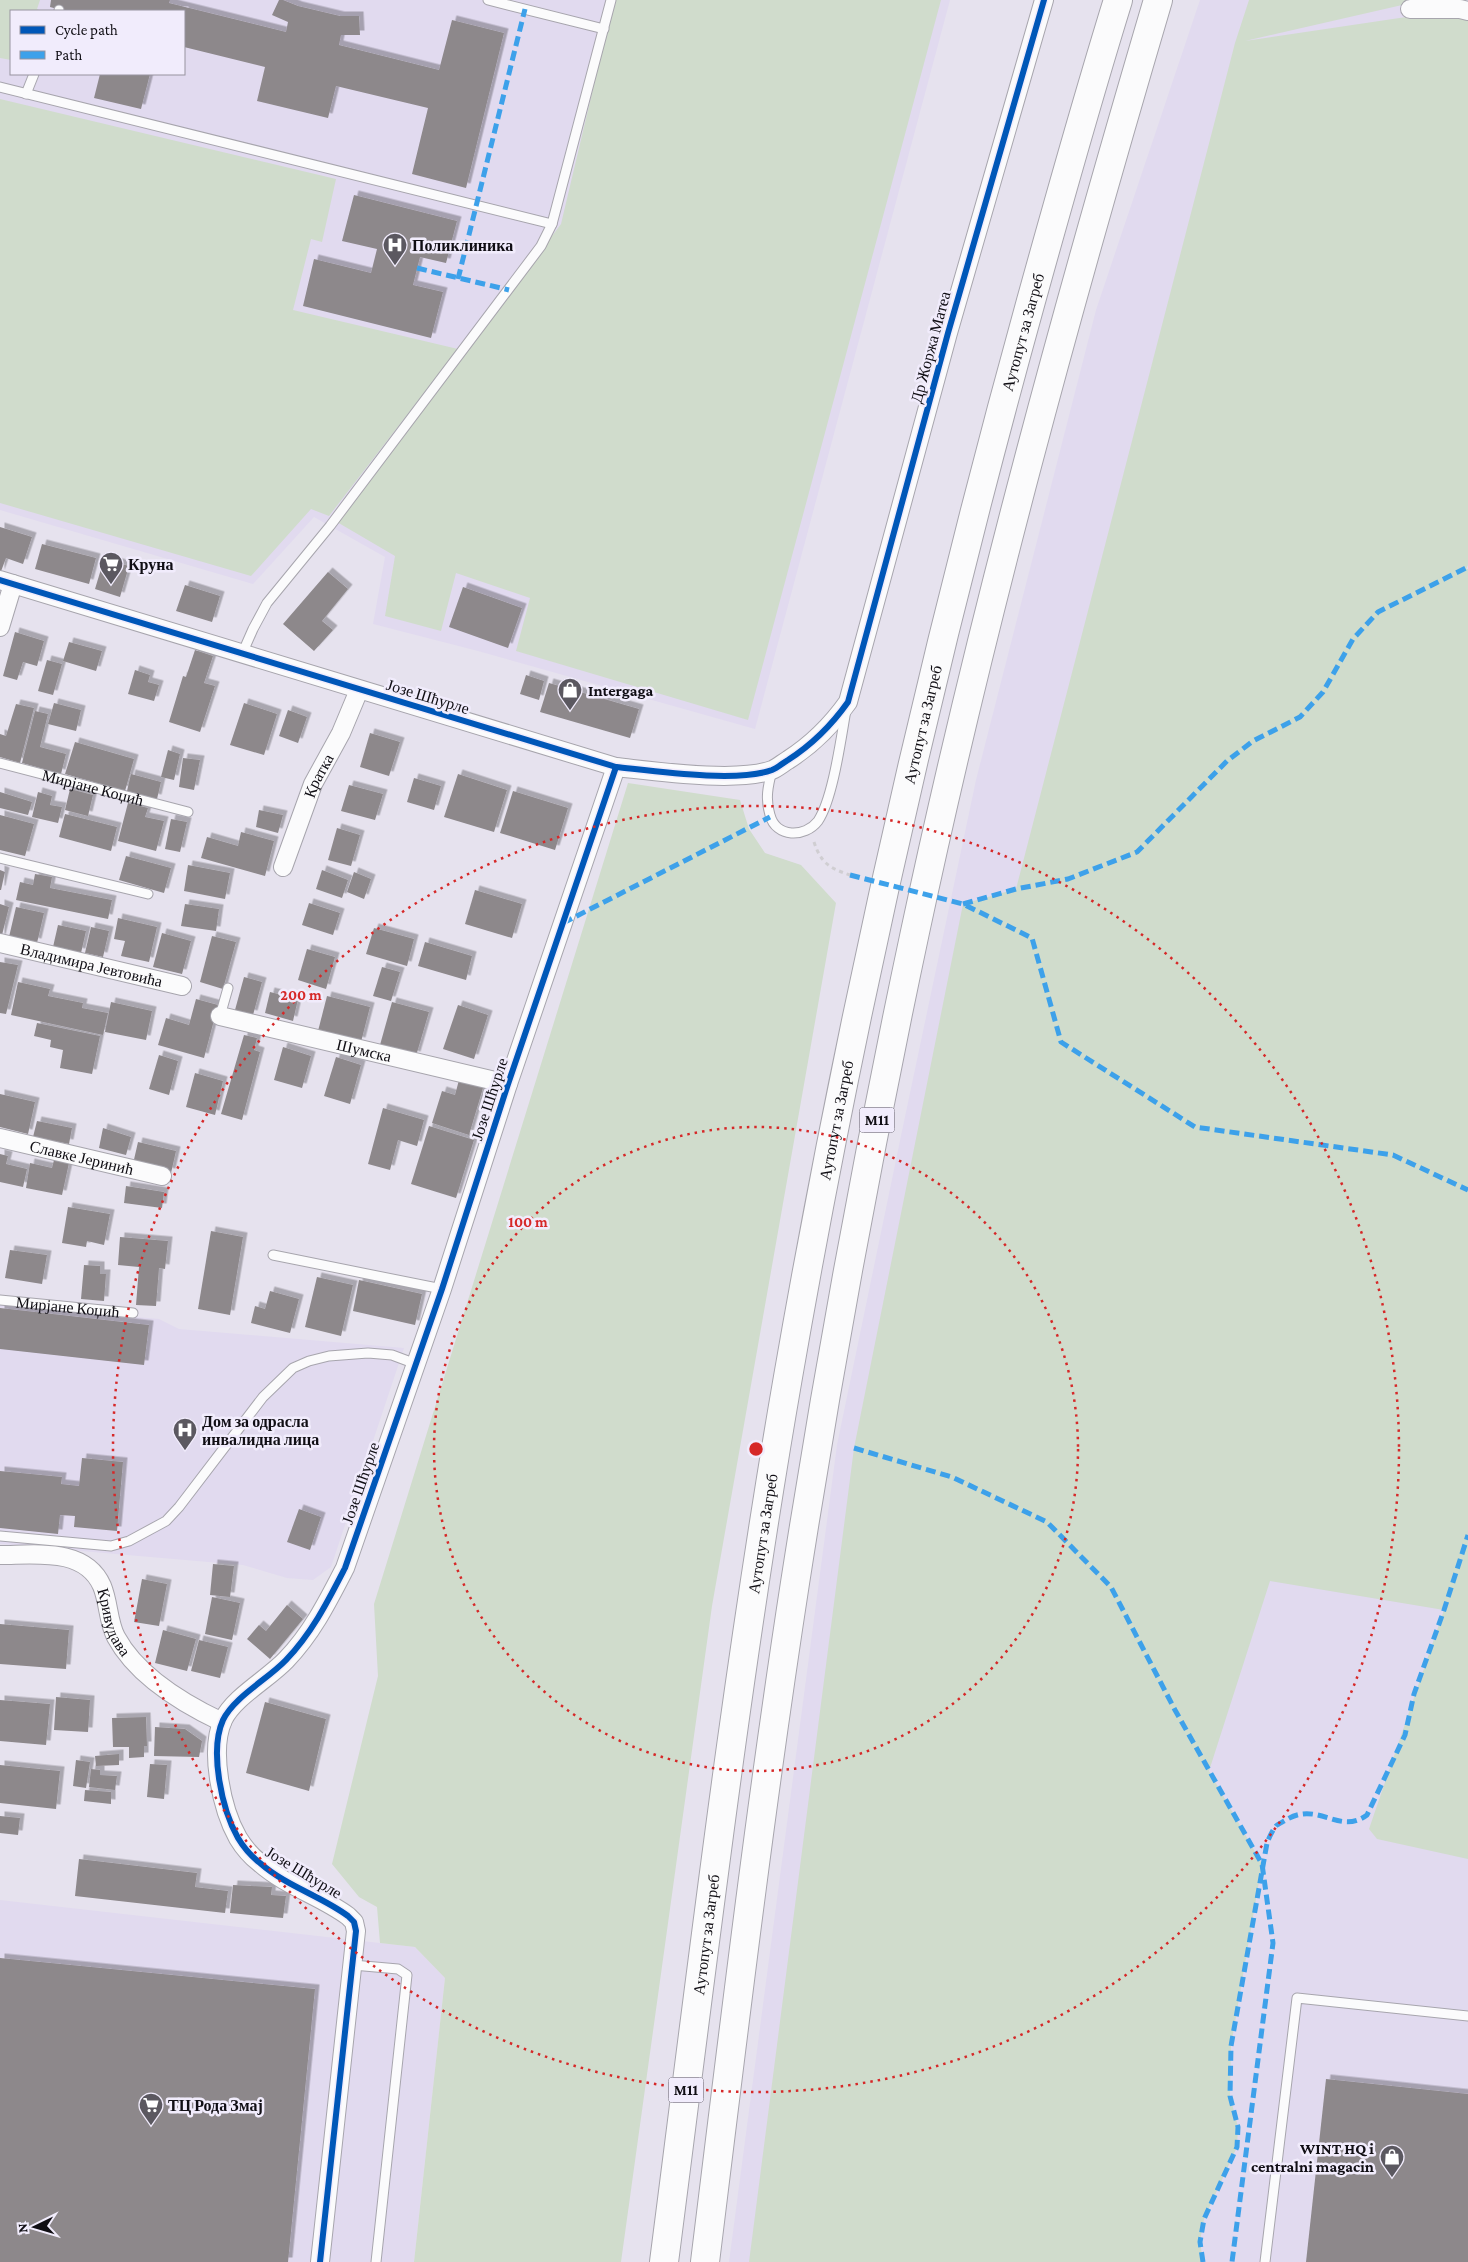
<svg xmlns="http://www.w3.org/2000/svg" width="1468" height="2262" viewBox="0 0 1468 2262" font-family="'Crimson Pro',serif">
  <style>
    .built { fill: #e1daef; fill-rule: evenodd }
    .green { fill: #d0dccc }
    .building { fill: #8d888b; filter: url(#shadow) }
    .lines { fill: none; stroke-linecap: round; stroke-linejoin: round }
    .lane-casing { stroke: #a7a5ad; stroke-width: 11 }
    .street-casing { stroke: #a7a5ad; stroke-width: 20 }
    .highway-casing { stroke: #a7a5ad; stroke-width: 30 }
    .path { stroke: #d0ced2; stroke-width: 3; stroke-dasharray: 4 4; stroke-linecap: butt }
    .lane { stroke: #fbfbfc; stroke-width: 9 }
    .street { stroke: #fbfbfc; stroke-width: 18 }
    .highway { stroke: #fbfbfc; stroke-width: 28 }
    .quiet { stroke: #3da1ea; stroke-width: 5; stroke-dasharray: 10 5; stroke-linecap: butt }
    .cycleway-casing { stroke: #f1ecfc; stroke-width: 9 }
    .cycleway { stroke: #0057b8; stroke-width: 6 }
    .ring { fill: none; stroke: #d62828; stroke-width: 2.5; stroke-dasharray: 2.5 5 }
    .labels { text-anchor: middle; stroke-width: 5; stroke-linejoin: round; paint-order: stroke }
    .shield { fill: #f1ecfc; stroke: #54515a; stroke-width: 1 }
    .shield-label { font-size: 15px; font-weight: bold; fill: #100e14 }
    .poi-label { font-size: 16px; font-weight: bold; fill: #100e14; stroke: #f1ecfc; text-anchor: start }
    .street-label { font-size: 16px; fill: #100e14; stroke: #f1ecfc }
    .centre { fill: #d62828; stroke: #f1ecfc; stroke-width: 2.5 }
    .ring-label { font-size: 15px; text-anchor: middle; font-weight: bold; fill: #d62828; stroke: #f1ecfc; stroke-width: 5; stroke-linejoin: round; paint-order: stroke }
  </style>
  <defs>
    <filter id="shadow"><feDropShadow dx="4.5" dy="-4.5" stdDeviation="0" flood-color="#0004"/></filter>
  </defs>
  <rect width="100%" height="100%" fill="#e6e2ee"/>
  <g class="built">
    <path d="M0,0H950L755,729L478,651L373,624L385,557L314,517L253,584L0,510ZM11,11H184V74H11Z"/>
    <path d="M1200,0H1468V2262H729L837,1445L902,1131L976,780L1096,310Z"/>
    <path d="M0,1305L159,1319L179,1329L404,1348L331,1567L313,1580L287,1578L243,1565L0,1544Z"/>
    <path d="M0,1900L415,1947L445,1978L414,2262H0Z"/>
  </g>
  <g class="green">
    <path d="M0,0H40L37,9L41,11H11V60L0,58Z"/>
    <path d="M614,0H941L748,720L516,651L530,598L456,573L441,631L385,616L395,556L337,522L561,224Z"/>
    <path d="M1249,0H1424L1245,41L1460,9L1468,12V565L1466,569H1468V1859L1377,1839L1369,1829L1444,1610L1270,1581L1209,1771L1262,1864L1231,2046L1230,2096L1238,2127L1237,2147L1204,2219L1200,2241L1203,2262H749L854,1448L963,904L1016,889L1235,43Z"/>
    <path d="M0,99L336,179L322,242L311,239L293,310L458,349L329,516L311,509L251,576L0,503Z"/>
    <path d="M628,783L740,800L749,829L765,853L801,865L836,903L712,1606L621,2262H414L445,1978L415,1947L380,1943L377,1907L359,1897L332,1864L378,1676L374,1604Z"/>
  </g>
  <g class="building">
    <path d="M51,0H170L169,3L286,32L288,22L272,15L279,0H283L298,6L340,16H359L360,35H341L339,45L439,70L452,20L504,33L466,188L412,174L428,108L336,86L328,118L257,101L265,67L184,47V11H65L50,7Z"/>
    <path d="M100,74H150L141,109L94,98Z"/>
    <path d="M354,195L457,221L446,263L420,257L413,285L443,292L431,338L303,306L314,259L371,273L377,249L342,241Z"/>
    <path d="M0,527L32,537L23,564L6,558L0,574Z"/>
    <path d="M42,544L96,558L89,584L35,569Z"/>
    <path d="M104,559L129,566L120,597L95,589Z"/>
    <path d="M328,572L348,589L322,621L333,630L314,651L283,624Z"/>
    <path d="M185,585L220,596L212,622L176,611Z"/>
    <path d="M463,587L522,608L508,648L449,627Z"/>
    <path d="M15,632L44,641L37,666L23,662L17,680L3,676Z"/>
    <path d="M69,642L102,651L96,671L63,661Z"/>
    <path d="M195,650L213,656L204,683L215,686L200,732L169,722L183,676L186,677Z"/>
    <path d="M47,660L62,664L53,695L38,691Z"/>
    <path d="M135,670L150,675L148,682L159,685L154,701L128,694Z"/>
    <path d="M526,675L544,681L539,700L520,694Z"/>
    <path d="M549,683L639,709L630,738L540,712Z"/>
    <path d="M54,703L81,710L76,731L48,724Z"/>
    <path d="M244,703L277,714L264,755L230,745Z"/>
    <path d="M16,704L34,708L20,763L0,757V734L6,736Z"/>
    <path d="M288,710L307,717L298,743L279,736Z"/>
    <path d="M35,711L48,714L40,747L66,754L61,774L22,763Z"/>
    <path d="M370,733L400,742L389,776L360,767Z"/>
    <path d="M75,742L134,759L125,791L65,774Z"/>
    <path d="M168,750L180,754L174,780L161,777Z"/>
    <path d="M183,758L200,760L194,790L179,787Z"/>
    <path d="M131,774L161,782L157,799L127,791Z"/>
    <path d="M458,774L507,790L494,832L444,817Z"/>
    <path d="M414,778L441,786L434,810L407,802Z"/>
    <path d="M349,785L383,794L375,820L341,811Z"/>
    <path d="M70,789L93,795L88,816L65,810Z"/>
    <path d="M513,791L568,808L555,850L500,833Z"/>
    <path d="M0,792L32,802L28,815L0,808Z"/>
    <path d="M38,792L52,796L50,805L62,807L58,823L32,817Z"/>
    <path d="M128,803L148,808L145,817L164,821L156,851L118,841Z"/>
    <path d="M259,810L283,815L278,833L256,827Z"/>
    <path d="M65,814L117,827L111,851L59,837Z"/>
    <path d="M0,815L34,824L25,856L0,850Z"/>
    <path d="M171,819L187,822L180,852L165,849Z"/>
    <path d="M337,828L360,835L351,866L328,860Z"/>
    <path d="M241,832L274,841L265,876L201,858L207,837L238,846Z"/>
    <path d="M126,856L171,868L164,893L119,880Z"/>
    <path d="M188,865L230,873L225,899L184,891Z"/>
    <path d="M0,870L5,872L1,890H0Z"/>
    <path d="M322,870L348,880L342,898L316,889Z"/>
    <path d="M354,872L371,879L364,899L347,892Z"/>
    <path d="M35,874L52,877L50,888L112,900L108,919L16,900L20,882L33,885Z"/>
    <path d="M475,890L522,904L512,938L465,924Z"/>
    <path d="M309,903L340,913L333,935L302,925Z"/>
    <path d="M0,904L9,907L1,939L0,938Z"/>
    <path d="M185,904L219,909L216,931L181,926Z"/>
    <path d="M16,907L44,913L37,943L9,937Z"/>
    <path d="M118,918L157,927L149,962L121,956L125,941L114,939Z"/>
    <path d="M58,925L86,931L81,953L53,947Z"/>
    <path d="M91,927L109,931L103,957L85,953Z"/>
    <path d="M374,928L414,939L407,966L366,954Z"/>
    <path d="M162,933L191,941L182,974L153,967Z"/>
    <path d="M212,936L236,942L223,989L200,982Z"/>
    <path d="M425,942L472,956L466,980L418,966Z"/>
    <path d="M307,949L335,957L326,989L298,980Z"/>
    <path d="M0,962L18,965L6,1014L0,1013Z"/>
    <path d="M382,967L400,972L391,1001L373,996Z"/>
    <path d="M244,977L262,982L253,1015L235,1010Z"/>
    <path d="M18,982L50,989L48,996L83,1003L82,1008L108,1013L103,1035L11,1015Z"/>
    <path d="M270,992L298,999L293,1021L265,1013Z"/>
    <path d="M327,996L370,1007L361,1042L318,1031Z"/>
    <path d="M196,999L218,1005L204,1058L158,1045L166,1018L189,1025Z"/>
    <path d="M111,1002L152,1011L146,1040L105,1032Z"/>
    <path d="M392,1002L429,1012L416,1056L380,1045Z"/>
    <path d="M458,1005L488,1015L474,1059L443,1049Z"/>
    <path d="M37,1023L100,1036L92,1074L60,1068L63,1050L50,1047L51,1040L34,1036Z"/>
    <path d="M244,1035L257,1038L254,1050L260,1052L242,1120L221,1114Z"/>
    <path d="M283,1047L311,1056L302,1088L274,1080Z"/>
    <path d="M159,1055L178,1061L169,1095L149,1089Z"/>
    <path d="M336,1057L361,1065L350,1104L324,1096Z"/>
    <path d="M195,1073L223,1081L215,1115L186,1107Z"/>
    <path d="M459,1080L483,1088L469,1135L432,1123L442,1091L455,1095Z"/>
    <path d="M0,1094L35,1102L28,1134L0,1127Z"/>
    <path d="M383,1108L424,1120L417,1146L398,1140L390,1170L368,1164Z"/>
    <path d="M37,1121L72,1128L69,1144L33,1137Z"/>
    <path d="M429,1126L474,1140L456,1198L411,1184Z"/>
    <path d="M103,1128L131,1137L126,1155L99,1148Z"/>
    <path d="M138,1142L176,1151L171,1173L133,1164Z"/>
    <path d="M0,1154L8,1156L6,1164L27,1169L23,1187L0,1182Z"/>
    <path d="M54,1160L69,1163L62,1195L26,1188L30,1163L52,1168Z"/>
    <path d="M126,1186L164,1192L162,1208L124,1203Z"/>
    <path d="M68,1207L110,1214L104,1245L87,1241L86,1247L62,1243Z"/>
    <path d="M211,1231L243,1237L230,1315L198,1309Z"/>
    <path d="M120,1237L168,1241L165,1269L159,1268L156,1306L136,1305L139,1267L118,1265Z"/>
    <path d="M10,1250L47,1255L42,1284L5,1278Z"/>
    <path d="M84,1265L100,1266V1274H106L104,1301L81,1299Z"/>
    <path d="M317,1277L353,1285L341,1336L305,1327Z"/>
    <path d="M359,1280L422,1294L415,1325L353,1311Z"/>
    <path d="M270,1291L299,1299L290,1333L251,1323L255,1306L265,1309Z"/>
    <path d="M0,1308L149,1325L144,1365L0,1349Z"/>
    <path d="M82,1458L123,1462L117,1531L74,1527L75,1516L60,1515L58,1534L0,1528V1471L62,1477L61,1484L79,1486Z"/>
    <path d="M299,1509L321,1517L310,1550L287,1542Z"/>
    <path d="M213,1564L234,1566L230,1597L210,1595Z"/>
    <path d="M142,1579L167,1584L159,1626L134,1622Z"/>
    <path d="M212,1597L240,1603L232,1640L205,1634Z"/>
    <path d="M287,1605L303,1619L270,1659L247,1639L259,1625L266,1631Z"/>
    <path d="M0,1624L69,1630L66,1669L0,1664Z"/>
    <path d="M163,1630L196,1639L187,1671L155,1663Z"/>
    <path d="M199,1640L228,1647L220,1678L191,1671Z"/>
    <path d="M56,1697L90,1700L88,1732L54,1730Z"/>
    <path d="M0,1700L50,1704L46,1745L0,1741Z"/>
    <path d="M265,1702L326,1719L309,1791L246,1773Z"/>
    <path d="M146,1717L147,1746H144V1757L129,1758V1747H113L112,1718Z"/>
    <path d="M155,1727L185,1729L202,1741L199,1757L154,1756Z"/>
    <path d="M119,1754V1765L96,1766L95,1756Z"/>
    <path d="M76,1760L90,1762L86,1788L73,1786Z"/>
    <path d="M150,1764L167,1765L164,1799L147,1797Z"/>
    <path d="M0,1765L60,1771L56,1809L0,1803Z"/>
    <path d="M91,1769L100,1770V1775L117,1776L115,1790L89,1787Z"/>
    <path d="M85,1790L111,1792V1804L84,1801Z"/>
    <path d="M0,1816L20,1818L18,1835L0,1833Z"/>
    <path d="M79,1859L197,1873L195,1887L228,1891L225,1913L75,1896Z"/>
    <path d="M233,1885L272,1887L271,1895L286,1896L283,1918L230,1913Z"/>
    <path d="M0,1958L315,1989L288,2262H0Z"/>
    <path d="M1326,2079L1468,2094V2262H1306Z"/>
  </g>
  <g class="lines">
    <defs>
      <g id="lane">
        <path d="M488,0L604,29"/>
        <path d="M59,11V10"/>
        <path d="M0,87L552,224"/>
        <path d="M26,94L34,74"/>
        <path d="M242,654L253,629L267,603L330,526L541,246L552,224L611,0"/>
        <path id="s1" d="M0,763L188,812"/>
        <path d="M772,770C768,786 765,799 770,815C776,838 805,838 818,821C833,799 841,738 846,710"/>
        <path d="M0,858L148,894"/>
        <path d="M220,1016L228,988"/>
        <path d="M273,1255L442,1289"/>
        <path id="s2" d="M0,1300L133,1313"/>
        <path d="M0,1536L111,1546L129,1541L166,1521L179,1507L263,1397L293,1368L309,1361L329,1356L368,1353L392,1355L416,1364"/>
        <path d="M353,1965L398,1969L407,1975L376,2262"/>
        <path d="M1265,2262L1297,1998L1468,2016"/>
      </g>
      <g id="street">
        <path d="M1410,9H1460L1468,11"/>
        <path d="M0,580L616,767C654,771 737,783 772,770C777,768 783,763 788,760C813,744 831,726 848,702L948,333L1044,0"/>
        <path d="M0,627L13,584"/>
        <path id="s3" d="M283,867L313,784L341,733L359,690"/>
        <path id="s4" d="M0,943L182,986"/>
        <path id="s5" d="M220,1016L508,1084"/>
        <path id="s6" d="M0,1138L162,1176"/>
        <path id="s7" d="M0,1555C35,1555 85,1547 102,1586C109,1603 108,1622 116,1637C137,1676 184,1704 222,1722"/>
        <path d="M320,2262L356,1931L354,1922L348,1916C321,1896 286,1886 260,1863C251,1856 244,1848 238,1838C222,1810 209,1751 223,1720C234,1697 268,1679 286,1660C312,1633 328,1601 345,1568L442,1289L508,1084L616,767"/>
      </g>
      <g id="highway">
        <path id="s8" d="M664,2262C702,1967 737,1670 788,1377C851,1014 933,655 1031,301C1059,200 1087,100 1118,0"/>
        <path d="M705,2262C733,2035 760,1809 795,1583C829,1365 869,1148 915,932C982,618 1067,308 1158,0"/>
      </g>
    </defs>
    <use href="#lane" class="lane-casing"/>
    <use href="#street" class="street-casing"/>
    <use href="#highway" class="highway-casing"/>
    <path class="path" d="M814,842C821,863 829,868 850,875"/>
    <use href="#lane" class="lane"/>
    <use href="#street" class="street"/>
    <use href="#highway" class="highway"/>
    <g class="quiet">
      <path d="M417,268L509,290"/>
      <path d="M458,279L525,9"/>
      <path d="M850,875L963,904L1032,938L1061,1042L1195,1127L1393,1155L1468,1190"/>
      <path d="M963,904L1016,889L1068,879L1137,852L1227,761L1253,741L1300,717L1323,692L1353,639L1378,612L1468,567"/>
      <path d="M563,923L770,817"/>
      <path d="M854,1448L952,1477L1047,1522L1111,1587L1175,1710L1262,1864L1273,1943L1232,2262"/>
      <path d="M1203,2262L1200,2242L1204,2219L1237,2147L1238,2127L1230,2096L1231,2046L1267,1843C1269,1838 1272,1831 1276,1826C1278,1824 1283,1822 1286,1820C1318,1800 1339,1836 1367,1815L1405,1735L1414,1694L1444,1610L1468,1535"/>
    </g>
    <defs>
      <g id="cycleway">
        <path d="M0,580L616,767C654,771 737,783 772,770C777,768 783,763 788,760C813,744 831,726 848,702L948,333L1044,0"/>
        <path d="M320,2262L356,1931L354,1922L348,1916C321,1896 286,1886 260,1863C251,1856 244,1848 238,1838C222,1810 209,1751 223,1720C234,1697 268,1679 286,1660C312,1633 328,1601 345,1568L442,1289L508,1084L616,767"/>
      </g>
    </defs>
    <use href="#cycleway" class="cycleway-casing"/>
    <use href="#cycleway" class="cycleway"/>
  </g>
  <g class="ring">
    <circle cx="756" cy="1449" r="322"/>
    <circle cx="756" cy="1449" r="643"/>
  </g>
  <defs>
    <symbol id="hospital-pin" viewBox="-11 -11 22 30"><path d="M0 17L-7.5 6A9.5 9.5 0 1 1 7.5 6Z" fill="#5b5860" stroke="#f1ecfc"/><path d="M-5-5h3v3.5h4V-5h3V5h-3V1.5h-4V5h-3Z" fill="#fff"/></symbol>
    <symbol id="supermarket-pin" viewBox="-11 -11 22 30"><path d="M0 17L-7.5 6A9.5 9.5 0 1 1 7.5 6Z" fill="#5b5860" stroke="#f1ecfc"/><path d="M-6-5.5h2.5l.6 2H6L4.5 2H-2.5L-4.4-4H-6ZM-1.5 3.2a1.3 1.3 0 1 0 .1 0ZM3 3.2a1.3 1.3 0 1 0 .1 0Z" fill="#fff"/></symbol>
    <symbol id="shop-pin" viewBox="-11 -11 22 30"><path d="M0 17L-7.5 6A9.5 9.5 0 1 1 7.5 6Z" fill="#5b5860" stroke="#f1ecfc"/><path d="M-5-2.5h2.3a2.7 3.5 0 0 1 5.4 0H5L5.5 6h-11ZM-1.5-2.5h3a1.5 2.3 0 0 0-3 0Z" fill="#fff"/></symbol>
  </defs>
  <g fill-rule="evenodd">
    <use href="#hospital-pin" x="381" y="231" width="28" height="38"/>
    <use href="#supermarket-pin" x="97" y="550" width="28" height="38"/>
    <use href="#shop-pin" x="556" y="676" width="28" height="38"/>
    <use href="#hospital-pin" x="171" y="1416" width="28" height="38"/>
    <use href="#supermarket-pin" x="137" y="2091" width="28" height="38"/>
    <use href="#shop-pin" x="1378" y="2143" width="28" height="38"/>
  </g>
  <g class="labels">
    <g class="shield">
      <rect x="859.5" y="1107.5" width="35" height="25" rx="4"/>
      <rect x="668.5" y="2077.5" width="35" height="25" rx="4"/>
    </g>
    <g class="shield-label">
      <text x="877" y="1125">M11</text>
      <text x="686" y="2095">M11</text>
    </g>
    <g class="poi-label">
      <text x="412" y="251">Поликлиника</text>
      <text x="128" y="570">Круна</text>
      <text x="588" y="696">Intergaga</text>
      <text x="202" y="1427">Дом за одрасла<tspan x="202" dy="18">инвалидна лица</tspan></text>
      <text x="168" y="2111">ТЦ Рода Змај</text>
      <text x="1374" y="2154" text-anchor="end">WINT HQ i<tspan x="1374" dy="18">centralni magacin</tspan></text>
    </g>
    <g class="street-label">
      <text dy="6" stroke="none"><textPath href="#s8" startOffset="1965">Аутопут за Загреб</textPath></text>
      <text transform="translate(930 347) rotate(-75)" y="6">Др Жоржа Матеа</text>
      <text transform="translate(428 696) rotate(17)" y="6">Јозе Шћурле</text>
      <text dy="6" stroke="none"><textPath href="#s8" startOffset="1560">Аутопут за Загреб</textPath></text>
      <text dy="6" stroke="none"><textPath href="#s3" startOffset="98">Кратка</textPath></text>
      <text dy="6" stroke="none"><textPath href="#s1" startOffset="96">Мирјане Коџић</textPath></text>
      <text dy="6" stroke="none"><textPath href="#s4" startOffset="94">Владимира Јевтовића</textPath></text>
      <text dy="6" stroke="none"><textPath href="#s5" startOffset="148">Шумска</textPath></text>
      <text transform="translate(489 1099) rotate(-72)" y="6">Јозе Шћурле</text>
      <text dy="6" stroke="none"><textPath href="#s8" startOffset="1155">Аутопут за Загреб</textPath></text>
      <text dy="6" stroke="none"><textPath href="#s6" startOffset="84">Славке Јеринић</textPath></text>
      <text dy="6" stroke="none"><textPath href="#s2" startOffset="68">Мирјане Коџић</textPath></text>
      <text transform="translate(360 1483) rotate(-71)" y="6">Јозе Шћурле</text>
      <text dy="6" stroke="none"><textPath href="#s8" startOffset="735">Аутопут за Загреб</textPath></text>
      <text dy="6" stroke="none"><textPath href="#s7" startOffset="152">Кривудава</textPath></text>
      <text transform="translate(304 1872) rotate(31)" y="6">Јозе Шћурле</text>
      <text dy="6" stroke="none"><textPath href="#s8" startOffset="330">Аутопут за Загреб</textPath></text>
    </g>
  </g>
  <circle cx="756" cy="1449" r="8" class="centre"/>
  <g class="ring-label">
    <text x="301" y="1000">200 m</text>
    <text x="528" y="1227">100 m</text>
  </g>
  <rect x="10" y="10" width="175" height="65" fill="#f1ecfc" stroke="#97939f"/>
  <rect x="20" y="26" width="25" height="8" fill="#0057b8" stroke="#97939f"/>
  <text x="55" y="35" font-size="15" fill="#100e14">Cycle path</text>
  <rect x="20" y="51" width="25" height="8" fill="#3da1ea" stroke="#97939f"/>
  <text x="55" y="60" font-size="15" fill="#100e14">Path</text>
  <g transform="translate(35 2227) rotate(265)" stroke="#f1ecfc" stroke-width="4" paint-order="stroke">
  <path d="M0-4L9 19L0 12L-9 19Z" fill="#100e14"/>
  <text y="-8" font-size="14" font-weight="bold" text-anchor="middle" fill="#100e14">N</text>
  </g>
</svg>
